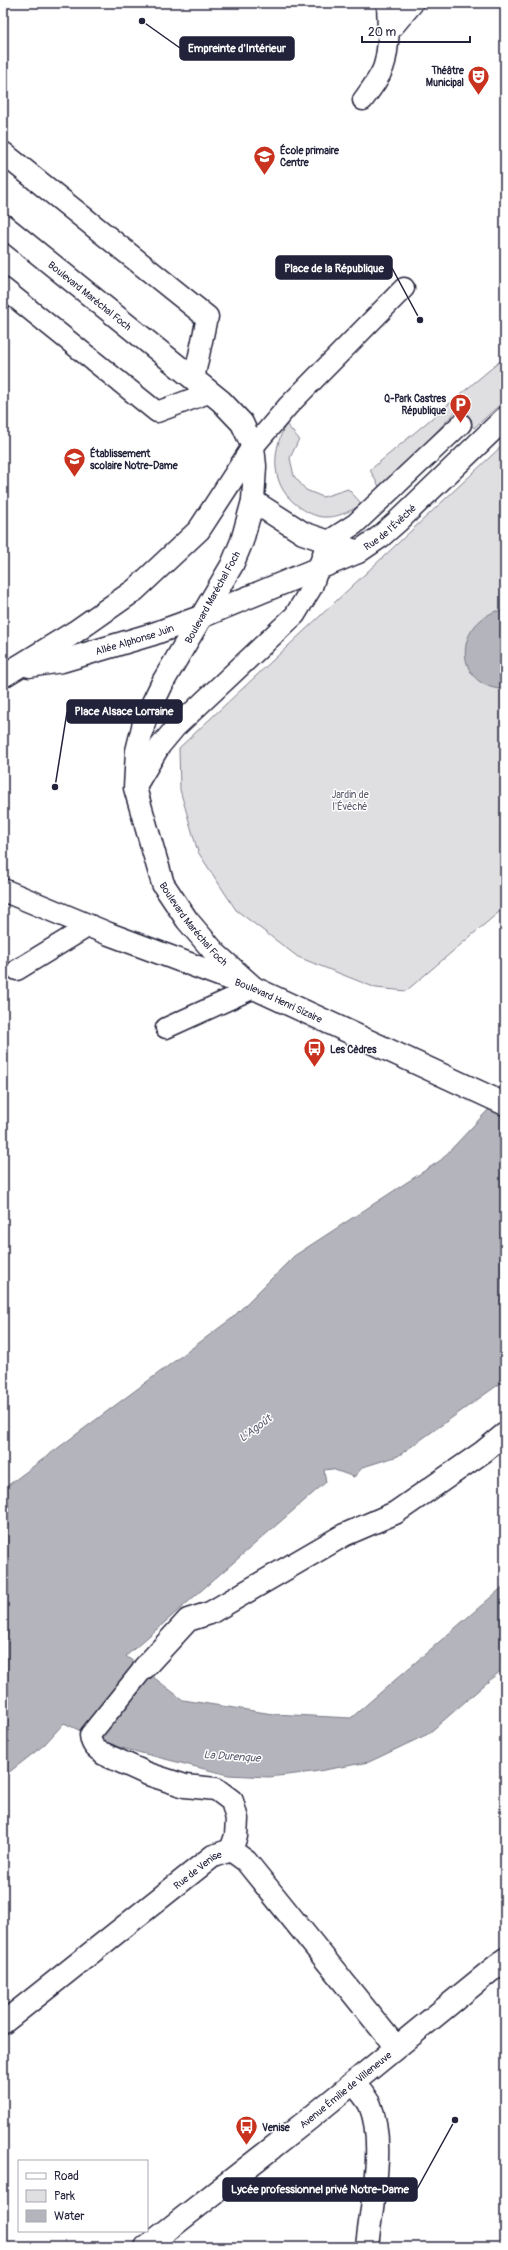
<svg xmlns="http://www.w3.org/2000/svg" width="508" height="2250" viewBox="0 0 508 2250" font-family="Pangolin,sans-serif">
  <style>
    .green { fill: #dfdfe2; stroke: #80808e }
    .water { fill: #b4b4bc; stroke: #7a7a88 }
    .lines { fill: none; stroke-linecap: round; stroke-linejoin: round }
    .service-casing { stroke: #22223b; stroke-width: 23 }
    .minor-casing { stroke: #22223b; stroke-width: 25 }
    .tertiary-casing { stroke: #22223b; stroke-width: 25 }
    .secondary-casing { stroke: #22223b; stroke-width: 25 }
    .primary-casing { stroke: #22223b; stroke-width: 25 }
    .service { stroke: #fff; stroke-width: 20 }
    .minor { stroke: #fff; stroke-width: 22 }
    .tertiary { stroke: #fff; stroke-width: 22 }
    .secondary { stroke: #fff; stroke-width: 22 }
    .primary { stroke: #fff; stroke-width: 22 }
    .labels { text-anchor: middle; stroke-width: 3; stroke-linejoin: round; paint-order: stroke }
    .poi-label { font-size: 10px; font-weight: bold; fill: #22223b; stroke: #fff; text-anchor: start }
    .street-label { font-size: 10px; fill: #22223b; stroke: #fff }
    .park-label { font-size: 10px; fill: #5b5b6d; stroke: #fff }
    .water-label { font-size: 11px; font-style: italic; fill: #5c5c6f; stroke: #fff }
    .leader { fill: none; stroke: #22223b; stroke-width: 1.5 }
    .callout-dot { fill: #22223b; stroke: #fff; stroke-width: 1.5 }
    .callout { fill: #22223b; stroke: #22223b; stroke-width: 1.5 }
    .callout-label { font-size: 11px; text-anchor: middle; font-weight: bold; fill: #fff }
  </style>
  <rect width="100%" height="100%" fill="#fff"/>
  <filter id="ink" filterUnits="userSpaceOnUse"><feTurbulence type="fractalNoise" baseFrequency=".025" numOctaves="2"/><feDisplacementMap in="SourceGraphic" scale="8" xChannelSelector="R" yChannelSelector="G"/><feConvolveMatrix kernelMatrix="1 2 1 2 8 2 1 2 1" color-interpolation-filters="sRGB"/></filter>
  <g filter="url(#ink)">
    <g class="green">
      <path d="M505,357V400L474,428L457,410L381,490L370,470Z"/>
      <path d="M286,424L299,439L290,458L294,476L306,490L323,497L348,489L362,504C352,510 340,517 327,517C319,518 308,513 301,508C271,489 270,454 286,424Z"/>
      <path d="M505,443V907L406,991L376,988L298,957L236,910L198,852L180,790L179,748Z"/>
    </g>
    <g class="water">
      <path d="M496,611H505V689C459,690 449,630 496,611Z"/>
      <path d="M505,1092V1380L398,1456L363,1467L354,1477L332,1469L324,1470L326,1482L126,1656L183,1700L273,1714L351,1718L505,1585V1667L428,1734L369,1762L313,1772L269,1777L228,1775L110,1745L64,1723L44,1745L3,1777V1489L231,1319L294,1256L441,1160Z"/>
    </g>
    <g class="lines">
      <defs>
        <g id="service">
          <path d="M363,100C385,70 386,68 389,30"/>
          <path d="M3,288L157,412L211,392"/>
          <path d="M194,379L207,317"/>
          <path d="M253,447L288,406L404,288"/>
          <path d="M135,788L160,746L175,728L295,615L312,587L327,542L355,524L461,424"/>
          <path d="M17,970L89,926"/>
          <path d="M166,1028L254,988"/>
          <path d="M104,1754C95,1749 91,1745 90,1735L144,1668"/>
        </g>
        <g id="minor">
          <path d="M388,3L389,30"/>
          <path d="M389,30L412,3"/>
          <path d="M3,153L207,317"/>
          <path id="s1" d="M253,501L303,533L358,552L380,537L397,522L505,418"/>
          <path d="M203,616L358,552"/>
          <path d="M144,1668L188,1620L210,1613L344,1535L395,1513L483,1452L505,1434"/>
          <path d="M104,1754L148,1774L185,1786L216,1789L232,1801L237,1819L236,1836L231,1850"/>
          <path id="s2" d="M3,2023L213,1856L231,1850L246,1861L396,2047"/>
        </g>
        <path id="tertiary" d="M354,2083C359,2090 366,2097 370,2105C386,2144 371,2205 367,2247"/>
        <g id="secondary">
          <path id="s3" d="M29,666L62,661L153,634L203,616"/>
          <path d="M3,676L75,632L135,590L199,530L253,447"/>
          <path id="s4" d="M146,2247L309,2119L505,1959"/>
        </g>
        <g id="primary">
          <path id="s5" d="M3,225L221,401L242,423L253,447L255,466L253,501L242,541L232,565L164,680L145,719L137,751L135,788L163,884L187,920L216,954L254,988"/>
          <path id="s6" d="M3,890L109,934L254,988L505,1104"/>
        </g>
      </defs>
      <use href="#service" class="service-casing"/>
      <use href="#minor" class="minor-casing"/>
      <use href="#tertiary" class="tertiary-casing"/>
      <use href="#secondary" class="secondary-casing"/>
      <use href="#primary" class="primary-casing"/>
      <use href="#service" class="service"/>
      <use href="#minor" class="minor"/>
      <use href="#tertiary" class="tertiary"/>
      <use href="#secondary" class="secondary"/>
      <use href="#primary" class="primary"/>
    </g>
  </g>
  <defs>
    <symbol id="theatre-pin" viewBox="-11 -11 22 30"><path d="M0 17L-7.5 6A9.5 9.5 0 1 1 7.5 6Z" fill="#c8321e" stroke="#fff"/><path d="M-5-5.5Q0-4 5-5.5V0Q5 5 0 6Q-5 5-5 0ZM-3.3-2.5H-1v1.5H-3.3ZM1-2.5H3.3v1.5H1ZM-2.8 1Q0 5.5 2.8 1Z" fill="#fff"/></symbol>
    <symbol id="school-pin" viewBox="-11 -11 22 30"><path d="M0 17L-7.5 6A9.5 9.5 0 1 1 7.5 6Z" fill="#c8321e" stroke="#fff"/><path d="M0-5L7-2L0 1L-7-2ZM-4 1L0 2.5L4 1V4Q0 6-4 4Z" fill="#fff"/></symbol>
    <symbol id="parking-pin" viewBox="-11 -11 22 30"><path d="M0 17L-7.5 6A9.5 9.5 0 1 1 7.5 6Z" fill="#c8321e" stroke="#fff"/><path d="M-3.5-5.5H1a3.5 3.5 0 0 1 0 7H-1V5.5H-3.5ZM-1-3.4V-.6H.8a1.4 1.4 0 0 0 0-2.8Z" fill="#fff"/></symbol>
    <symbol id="bus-pin" viewBox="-11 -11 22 30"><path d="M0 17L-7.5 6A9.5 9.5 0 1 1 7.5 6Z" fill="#c8321e" stroke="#fff"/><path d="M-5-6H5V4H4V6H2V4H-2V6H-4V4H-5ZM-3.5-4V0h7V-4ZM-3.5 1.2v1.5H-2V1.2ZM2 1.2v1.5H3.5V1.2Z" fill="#fff"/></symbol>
  </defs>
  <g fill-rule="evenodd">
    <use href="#theatre-pin" x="466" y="64" width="25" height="34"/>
    <use href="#school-pin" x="252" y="144" width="25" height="34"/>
    <use href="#parking-pin" x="448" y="392" width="25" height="34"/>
    <use href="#school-pin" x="62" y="446" width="25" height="34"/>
    <use href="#bus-pin" x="302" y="1036" width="25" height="34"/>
    <use href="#bus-pin" x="234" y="2114" width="25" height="34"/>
  </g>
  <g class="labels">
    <g class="poi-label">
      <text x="464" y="74" text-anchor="end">Théâtre<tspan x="464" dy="12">Municipal</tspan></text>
      <text x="280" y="154">École primaire<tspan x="280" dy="12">Centre</tspan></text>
      <text x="446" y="402" text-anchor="end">Q-Park Castres<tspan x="446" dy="12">République</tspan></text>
      <text x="90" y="457">Établissement<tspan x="90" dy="12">scolaire Notre-Dame</tspan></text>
      <text x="330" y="1053">Les Cèdres</text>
      <text x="262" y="2131">Venise</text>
    </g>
    <g class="street-label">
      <text dy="4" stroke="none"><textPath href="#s5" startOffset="112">Boulevard Maréchal Foch</textPath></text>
      <text dy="4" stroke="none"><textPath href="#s1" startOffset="158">Rue de l'Évêché</textPath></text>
      <text transform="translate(212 597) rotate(-61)" y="4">Boulevard Maréchal Foch</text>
      <text dy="4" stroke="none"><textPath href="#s3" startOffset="109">Allée Alphonse Juin</textPath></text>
      <text dy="4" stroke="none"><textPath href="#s5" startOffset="856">Boulevard Maréchal Foch</textPath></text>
      <text dy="4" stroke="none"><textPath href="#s6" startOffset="297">Boulevard Henri Sizaire</textPath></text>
      <text dy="4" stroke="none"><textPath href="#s2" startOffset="248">Rue de Venise</textPath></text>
      <text dy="4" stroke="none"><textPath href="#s4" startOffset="254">Avenue Émilie de Villeneuve</textPath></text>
    </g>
    <g class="park-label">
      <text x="350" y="798">Jardin de<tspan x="350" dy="12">l'Évêché</tspan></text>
    </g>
    <g class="water-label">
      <text transform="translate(255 1428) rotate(-37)" y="4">L'Agoût</text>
      <text transform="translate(232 1756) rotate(4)" y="4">La Durenque</text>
    </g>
  </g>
  <path class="leader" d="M142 21L180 48M420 320L392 268M55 787L67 712M455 2120L417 2189"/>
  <g class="callout-dot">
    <circle cx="142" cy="21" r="4"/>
    <circle cx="420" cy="320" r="4"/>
    <circle cx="55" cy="787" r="4"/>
    <circle cx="455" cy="2120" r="4"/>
  </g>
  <g class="callout">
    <rect x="180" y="37" width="114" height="23" rx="4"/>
    <rect x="276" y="256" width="116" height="23" rx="4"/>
    <rect x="67" y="700" width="115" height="23" rx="4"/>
    <rect x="223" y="2178" width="194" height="23" rx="4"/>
  </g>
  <g class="callout-label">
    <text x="237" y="52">Empreinte d'Intérieur</text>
    <text x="334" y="272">Place de la République</text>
    <text x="124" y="715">Place Alsace Lorraine</text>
    <text x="320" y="2193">Lycée professionnel privé Notre-Dame</text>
  </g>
  <rect width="508" height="2250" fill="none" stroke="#fff" stroke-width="16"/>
  <rect x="8" y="8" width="492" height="2234" fill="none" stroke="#22223b" stroke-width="1.5" filter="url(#ink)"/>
  <rect x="18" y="2160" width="130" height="72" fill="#ffffff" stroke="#a7a7b1"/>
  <rect x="26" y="2173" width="20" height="6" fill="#ffffff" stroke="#a7a7b1"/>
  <text x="54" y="2180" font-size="12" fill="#22223b">Road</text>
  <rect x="26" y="2190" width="20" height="12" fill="#dfdfe2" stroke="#a7a7b1"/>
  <text x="54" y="2200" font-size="12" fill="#22223b">Park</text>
  <rect x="26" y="2210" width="20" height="12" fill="#b4b4bc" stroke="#a7a7b1"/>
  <text x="54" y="2220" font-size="12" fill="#22223b">Water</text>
  <path d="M362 36v6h108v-6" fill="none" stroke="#22223b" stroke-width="2"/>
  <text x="368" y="36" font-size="12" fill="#22223b" stroke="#ffffff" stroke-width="3" paint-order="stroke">20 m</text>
</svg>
